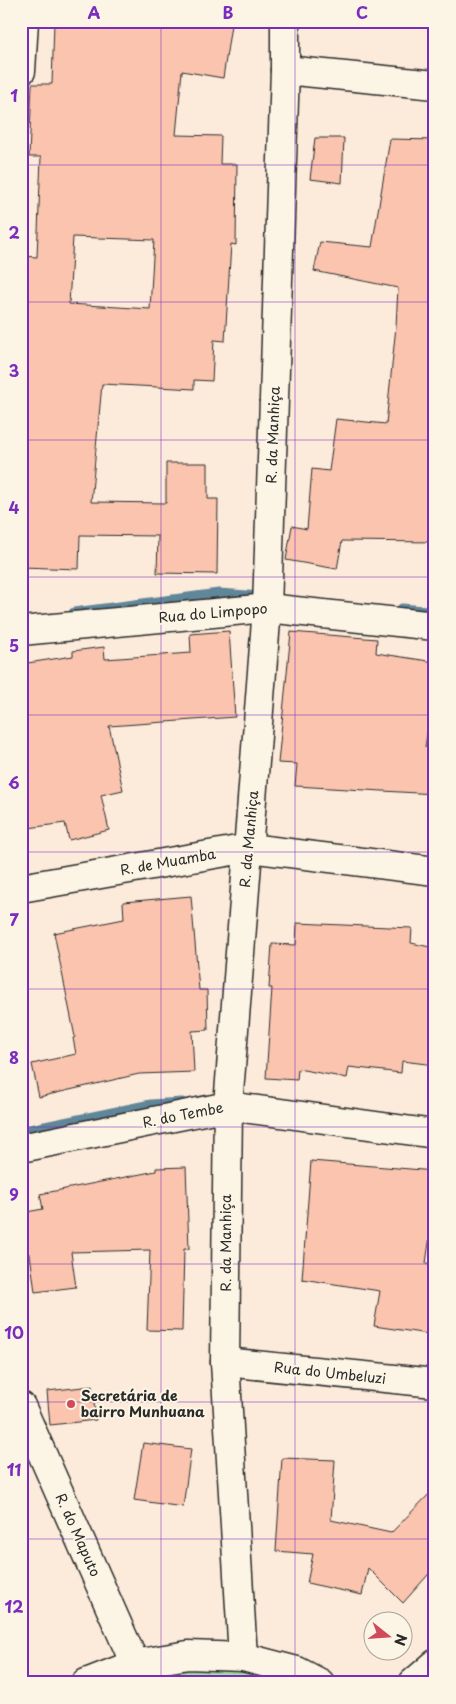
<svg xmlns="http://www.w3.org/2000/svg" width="456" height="1704" viewBox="0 0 456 1704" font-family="'Playpen Sans',sans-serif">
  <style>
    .green { fill: #a2d99d; stroke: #668264 }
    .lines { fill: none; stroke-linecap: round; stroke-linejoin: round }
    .stream { stroke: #61869a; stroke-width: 11 }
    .building { fill: #fbc4af; stroke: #2b2b2b; fill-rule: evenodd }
    .minor-casing { stroke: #2b2b2b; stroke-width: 31 }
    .minor { stroke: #fcf5e5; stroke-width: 28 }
    .grid { fill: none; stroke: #7b2cbf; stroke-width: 1; stroke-opacity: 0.55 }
    .poi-dot { fill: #d1495b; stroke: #fcf5e5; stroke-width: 2 }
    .labels { text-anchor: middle; stroke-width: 4; stroke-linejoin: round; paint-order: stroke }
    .street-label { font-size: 14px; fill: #2b2b2b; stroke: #fcf5e5 }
    .poi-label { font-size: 14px; font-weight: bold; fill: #2b2b2b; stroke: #fcf5e5; text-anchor: start }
    .neatline { fill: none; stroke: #7b2cbf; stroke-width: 2 }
    .grid-label { font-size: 16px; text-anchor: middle; font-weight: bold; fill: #7b2cbf }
  </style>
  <rect width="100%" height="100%" fill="#fcebda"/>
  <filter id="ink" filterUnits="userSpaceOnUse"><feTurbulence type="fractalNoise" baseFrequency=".02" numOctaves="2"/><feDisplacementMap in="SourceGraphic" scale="10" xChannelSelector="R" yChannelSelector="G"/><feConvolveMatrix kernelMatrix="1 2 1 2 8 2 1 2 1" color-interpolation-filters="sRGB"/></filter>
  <g filter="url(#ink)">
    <path class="green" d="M191,1663L247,1667L299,1683H112Z"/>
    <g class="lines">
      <g class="stream">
        <path d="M402,609L435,612"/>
        <path d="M74,613L219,594L261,597"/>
        <path d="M21,1132L151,1105L182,1103"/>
      </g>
    </g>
    <g class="building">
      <path d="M140,21H210L231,25L223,78L182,71L176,135L221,136L220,164H237L236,245L231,244L225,341L214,340L212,381L194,380V389L102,384L91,502L166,503V463H208V499H218L217,574L157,573L158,536L80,535L79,569L21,567V256L37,257L41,157H29L32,84H52L54,22L140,25ZM73,237L154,240L150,309L69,304Z"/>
      <path d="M315,138H344L342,183L310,179Z"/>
      <path d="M390,139L435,140V542L342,541L337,569L286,560L292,526L307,529L312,469L329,471L336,419L386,424L396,326L398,288L314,271L320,242L372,247Z"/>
      <path d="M229,631L235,717L109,726L123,790L101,795L109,830L69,840L65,823L21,829V664L73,656V651L104,647L105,659L191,653L190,634Z"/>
      <path d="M291,632L377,639L376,653L435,662V684L425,747L435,748V794L295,786L297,764L278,763Z"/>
      <path d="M191,896L199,990H207L208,1030L192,1031L194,1072L139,1074L39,1097L32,1064L76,1054L73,1038L75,1037L54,933L124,919L123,902Z"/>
      <path d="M297,923L412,928L411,943L435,948V1065L402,1061L401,1073L349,1067L347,1078L298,1069L297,1080L266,1078L272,988H269L272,944L296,945Z"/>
      <path d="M311,1161L435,1171V1202L426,1263L435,1264V1335L374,1326L380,1291L302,1279Z"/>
      <path d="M186,1167L189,1249H184L182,1331L147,1330L150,1250L71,1252L76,1287L35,1292L30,1254L21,1256V1213L43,1209L40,1194L156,1171V1168Z"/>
      <path d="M92,1386L96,1420L50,1425L47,1391Z"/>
      <path d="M143,1443L191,1449L183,1507L134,1500Z"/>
      <path d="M282,1458L335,1460L331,1520L391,1533L435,1488V1567L403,1603L368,1568L362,1595L307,1583L313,1554L276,1551Z"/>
    </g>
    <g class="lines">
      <defs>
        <g id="minor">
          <path d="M285,70L435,85"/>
          <path d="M21,71L24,21"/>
          <path d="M21,631L267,608L435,626"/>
          <path d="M21,888L249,848L435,871"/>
          <path d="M21,1148L228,1106L435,1134"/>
          <path d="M225,1362L435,1383"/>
          <path d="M21,1406L135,1664"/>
          <path d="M243,1657L225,1362L228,1106L267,608L285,70V21"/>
          <path d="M86,1683L135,1664L188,1655L243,1657L297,1671L320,1683"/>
          <path d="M413,1683L435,1664"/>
        </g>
      </defs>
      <use href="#minor" class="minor-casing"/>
      <use href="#minor" class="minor"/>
    </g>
  </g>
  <path class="grid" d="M161,21V1683M295,21V1683M21,165H435M21,302H435M21,440H435M21,577H435M21,715H435M21,852H435M21,989H435M21,1127H435M21,1264H435M21,1402H435M21,1539H435"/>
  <circle class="poi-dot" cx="71" cy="1404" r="5"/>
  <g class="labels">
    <g class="street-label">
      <text transform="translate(273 435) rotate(-88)" y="5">R. da Manhiça</text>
      <text transform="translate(213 613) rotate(-5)" y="5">Rua do Limpopo</text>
      <text transform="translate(249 839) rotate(-85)" y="5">R. da Manhiça</text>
      <text transform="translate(168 862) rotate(-10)" y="5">R. de Muamba</text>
      <text transform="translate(183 1115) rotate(-11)" y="5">R. do Tembe</text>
      <text transform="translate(226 1243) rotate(-90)" y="5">R. da Manhiça</text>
      <text transform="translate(330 1373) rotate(6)" y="5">Rua do Umbeluzi</text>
      <text transform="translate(78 1535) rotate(66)" y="5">R. do Maputo</text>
    </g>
    <g class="poi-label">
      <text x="81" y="1401">Secretária de<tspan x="81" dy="16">bairro Munhuana</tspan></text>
    </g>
  </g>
  <rect width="456" height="1704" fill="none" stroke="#fcf5e5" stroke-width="55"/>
  <g transform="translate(388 1636) rotate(107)"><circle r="24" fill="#fcf5e5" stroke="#a8a49b"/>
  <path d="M0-4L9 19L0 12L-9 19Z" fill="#d1495b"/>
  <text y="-8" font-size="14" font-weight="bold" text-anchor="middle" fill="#2b2b2b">N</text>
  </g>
  <rect x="28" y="28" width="400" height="1648" class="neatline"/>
  <g class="grid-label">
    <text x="94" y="19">A</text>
    <text x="228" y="19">B</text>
    <text x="362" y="19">C</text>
    <text x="14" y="102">1</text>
    <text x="14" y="239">2</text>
    <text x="14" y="377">3</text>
    <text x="14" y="514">4</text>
    <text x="14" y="652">5</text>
    <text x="14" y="789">6</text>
    <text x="14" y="926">7</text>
    <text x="14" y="1064">8</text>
    <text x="14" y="1201">9</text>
    <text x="14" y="1339">10</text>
    <text x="14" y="1476">11</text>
    <text x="14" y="1613">12</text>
  </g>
</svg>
